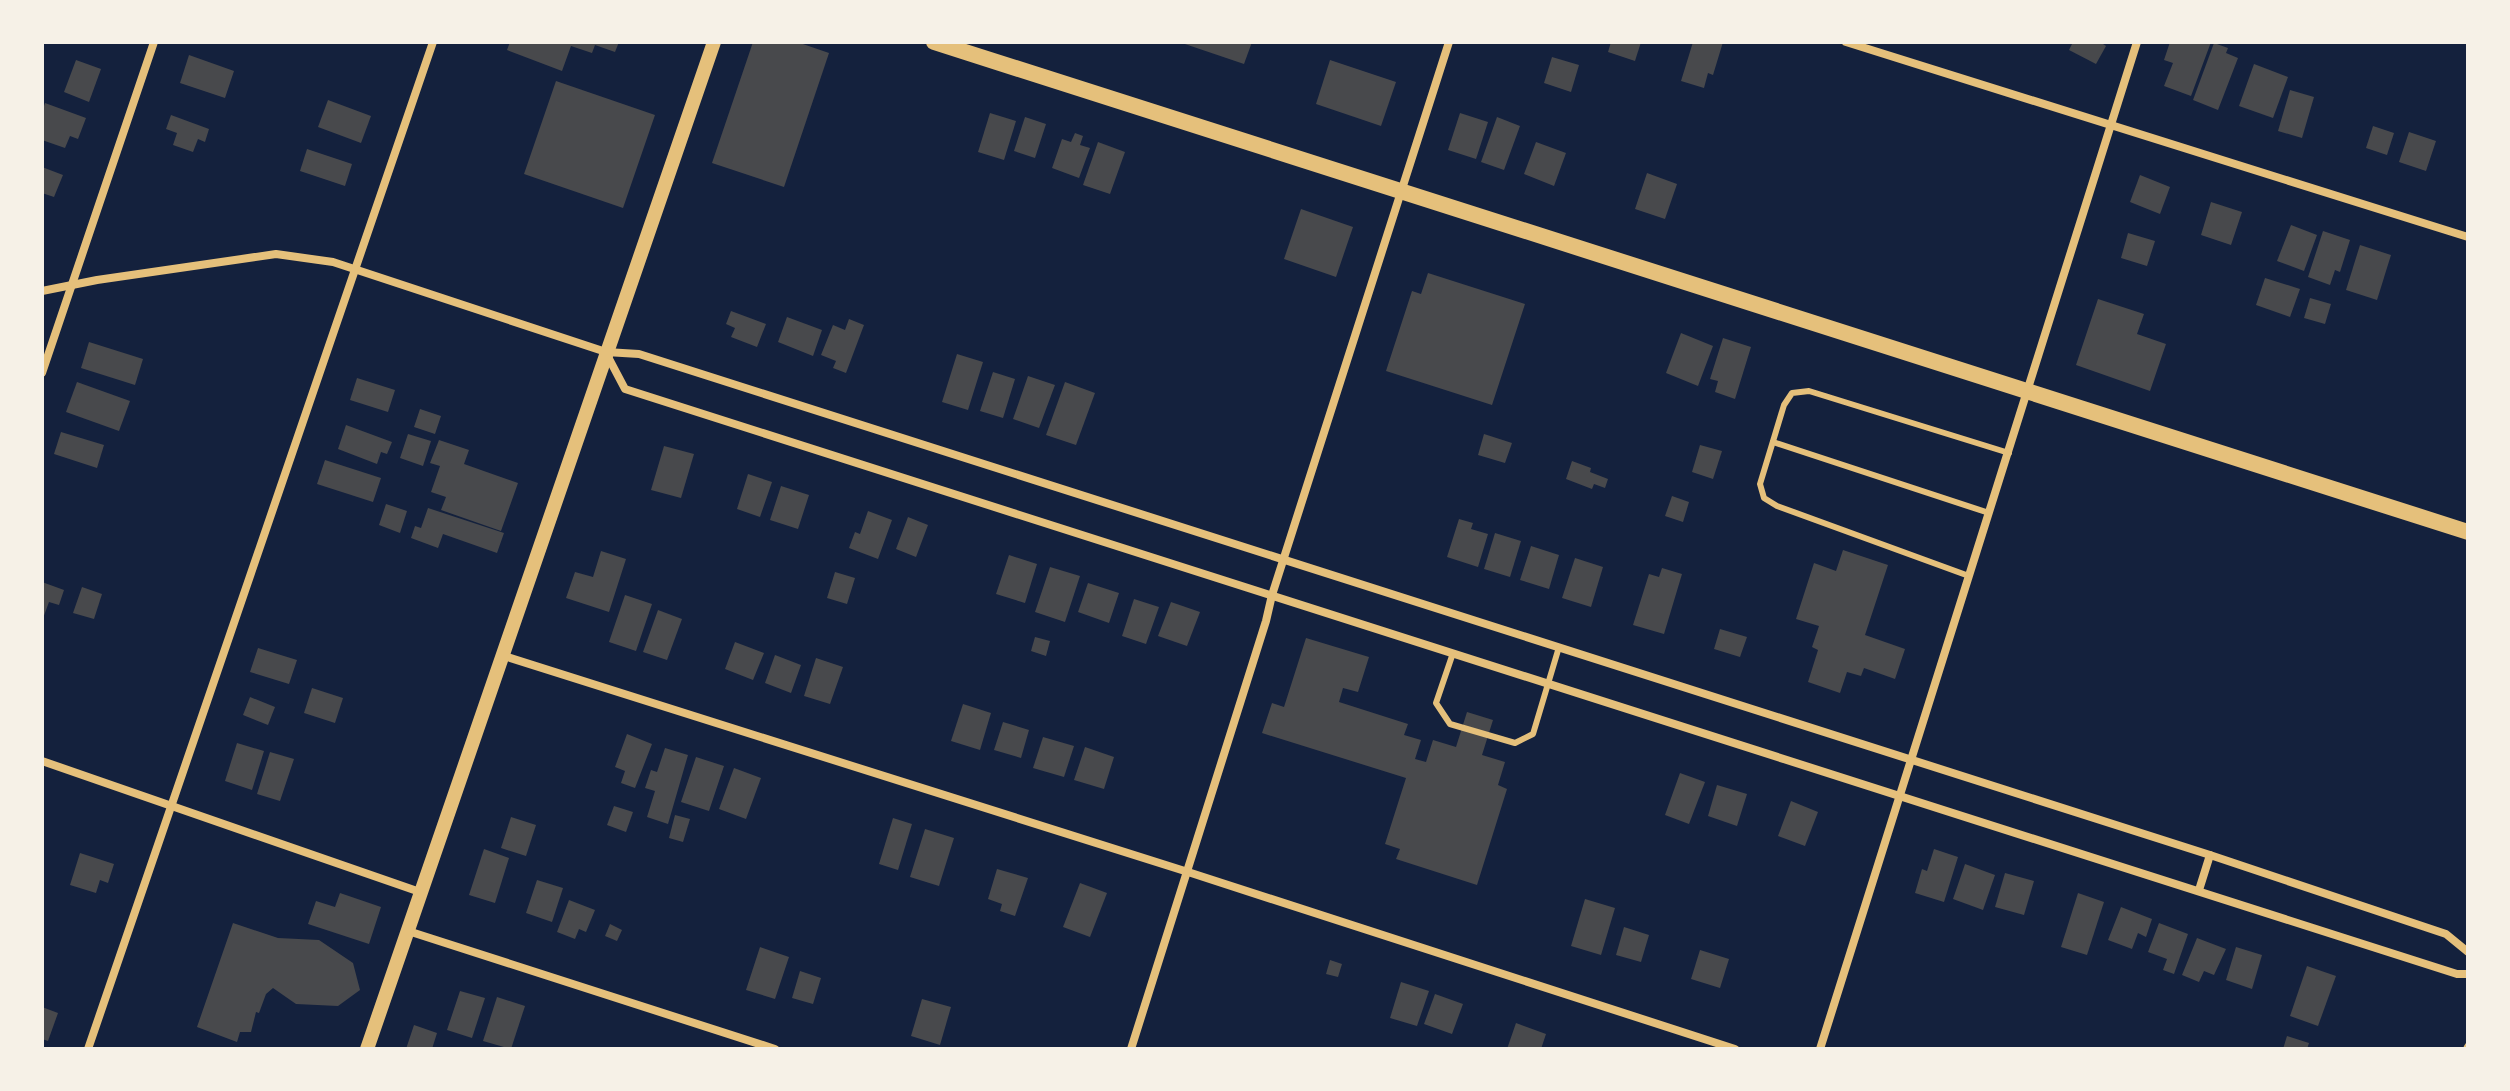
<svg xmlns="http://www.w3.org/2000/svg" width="2510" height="1091" viewBox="0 0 2510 1091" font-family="'Space Grotesk',sans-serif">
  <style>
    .building { fill: #48494c }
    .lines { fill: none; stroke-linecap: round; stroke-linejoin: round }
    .service { stroke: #e5c07b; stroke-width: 6 }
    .minor { stroke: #e5c07b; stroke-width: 8 }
    .tertiary { stroke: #e5c07b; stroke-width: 14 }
    .secondary { stroke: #e5c07b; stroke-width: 16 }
  </style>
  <rect width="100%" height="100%" fill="#14213d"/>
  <g class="building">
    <path d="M510,42H619L615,52L595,45L592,53L571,46L562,71L507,50Z"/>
    <path d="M753,42H797L829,53L784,187L712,163Z"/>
    <path d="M1179,42H1252L1244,64Z"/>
    <path d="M1611,42H1641L1635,61L1608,52Z"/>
    <path d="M1693,42H1723L1713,75L1708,73L1704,88L1681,81Z"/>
    <path d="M2073,42H2100L2106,46L2096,64L2069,50Z"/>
    <path d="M2170,42H2211L2191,96L2164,86L2173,63L2164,60Z"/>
    <path d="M2214,43L2228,48L2226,53L2238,58L2218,110L2193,100Z"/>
    <path d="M189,55L234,71L225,98L180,83Z"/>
    <path d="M1552,57L1579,65L1571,92L1544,83Z"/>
    <path d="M76,60L101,69L89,102L64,92Z"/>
    <path d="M1330,60L1396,82L1381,126L1316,104Z"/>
    <path d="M2254,64L2288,77L2273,118L2239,106Z"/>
    <path d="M556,81L655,115L623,208L524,174Z"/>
    <path d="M2290,90L2314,97L2302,138L2278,131Z"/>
    <path d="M328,100L371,116L361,143L318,127Z"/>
    <path d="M45,103L86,118L78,139L70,136L65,148L42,140V112Z"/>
    <path d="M990,113L1016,121L1004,160L978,152Z"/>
    <path d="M1460,113L1488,122L1476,159L1448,150Z"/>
    <path d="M171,115L209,129L205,142L198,139L193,152L173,145L177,133L166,129Z"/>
    <path d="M1025,117L1046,124L1035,158L1014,151Z"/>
    <path d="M1497,117L1520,126L1504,170L1481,162Z"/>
    <path d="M2373,126L2394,133L2387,155L2366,148Z"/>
    <path d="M2409,132L2436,141L2426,171L2399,162Z"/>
    <path d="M1075,133L1083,136L1080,145L1090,148L1079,178L1052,168L1062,139L1071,142Z"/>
    <path d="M1098,142L1125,152L1110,194L1083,185Z"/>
    <path d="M1536,142L1566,153L1554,186L1524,174Z"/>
    <path d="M307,149L352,164L345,186L300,171Z"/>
    <path d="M42,167L63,175L54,197L42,193Z"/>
    <path d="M1647,173L1677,184L1665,219L1635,209Z"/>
    <path d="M2140,175L2170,187L2160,214L2130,202Z"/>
    <path d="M2211,202L2242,212L2231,245L2201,235Z"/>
    <path d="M1301,209L1353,227L1336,277L1284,259Z"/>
    <path d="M2291,225L2317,235L2304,271L2277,261Z"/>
    <path d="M2323,231L2350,240L2340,272L2335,270L2330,285L2308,277Z"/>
    <path d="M2128,233L2155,241L2147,266L2121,258Z"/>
    <path d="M2360,245L2391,255L2377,300L2346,290Z"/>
    <path d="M1428,273L1525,304L1492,405L1386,371L1412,291L1421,294Z"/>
    <path d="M2265,278L2300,289L2290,317L2256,305Z"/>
    <path d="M2310,298L2331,304L2325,324L2304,318Z"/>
    <path d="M2098,299L2144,314L2137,334L2166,344L2150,391L2076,365Z"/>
    <path d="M731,311L766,324L757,347L731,337L735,328L726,324Z"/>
    <path d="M787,317L822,330L813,356L778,342Z"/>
    <path d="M849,319L864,325L846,373L833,368L836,361L821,355L833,325L845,330Z"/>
    <path d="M1681,333L1713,346L1698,386L1666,373Z"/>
    <path d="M1723,338L1751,347L1735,399L1715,392L1718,381L1710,379Z"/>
    <path d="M89,342L143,359L135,385L81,368Z"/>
    <path d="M957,354L983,362L968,410L942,402Z"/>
    <path d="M993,372L1015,379L1003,418L980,411Z"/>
    <path d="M1028,376L1055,385L1039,428L1013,419Z"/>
    <path d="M357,378L395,390L388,412L350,400Z"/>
    <path d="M77,382L130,401L119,431L66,412Z"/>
    <path d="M1065,382L1095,393L1076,445L1046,435Z"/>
    <path d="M420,409L441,416L435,434L414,427Z"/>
    <path d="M346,425L392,442L387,454L381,452L377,464L338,449Z"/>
    <path d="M61,432L104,445L97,468L54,454Z"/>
    <path d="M408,434L431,441L423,466L400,458Z"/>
    <path d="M1484,434L1512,443L1505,463L1478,455Z"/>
    <path d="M439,440L469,450L464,464L518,483L501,531L441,510L446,497L431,492L440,466L430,463Z"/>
    <path d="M1700,445L1722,451L1713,479L1692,472Z"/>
    <path d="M664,446L694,454L681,498L651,490Z"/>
    <path d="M325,460L381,478L373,502L317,484Z"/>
    <path d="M1572,461L1591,468L1590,472L1608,479L1605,488L1594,484L1592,489L1566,479Z"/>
    <path d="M748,474L772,482L760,517L737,509Z"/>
    <path d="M781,486L809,495L798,529L770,520Z"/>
    <path d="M1672,496L1689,502L1683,522L1665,516Z"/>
    <path d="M386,504L407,511L400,533L379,525Z"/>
    <path d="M428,508L504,533L497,553L443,534L438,548L411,538L415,526L421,528Z"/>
    <path d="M868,511L892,520L878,559L849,548L855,532L860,534Z"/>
    <path d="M908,517L928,525L916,557L896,549Z"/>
    <path d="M1459,519L1473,523L1471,529L1488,534L1478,567L1447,557Z"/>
    <path d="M1495,533L1521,541L1510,577L1484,569Z"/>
    <path d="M1531,546L1559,555L1549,589L1520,580Z"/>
    <path d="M1843,550L1888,565L1865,635L1905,649L1895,679L1864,668L1861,676L1847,672L1840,693L1808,682L1818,650L1812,647L1819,626L1796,619L1814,563L1836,571Z"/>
    <path d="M601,551L626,559L609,612L566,598L575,572L593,577Z"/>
    <path d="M1009,555L1037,564L1025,603L996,594Z"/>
    <path d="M1575,558L1603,567L1591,607L1562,598Z"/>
    <path d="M1050,567L1080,576L1065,622L1035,612Z"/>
    <path d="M1662,568L1682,574L1664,634L1633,625L1649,574L1659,577Z"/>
    <path d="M835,572L855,578L847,604L827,598Z"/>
    <path d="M42,582L64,590L59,605L49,602L42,621Z"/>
    <path d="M1088,583L1119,593L1109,623L1078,612Z"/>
    <path d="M82,587L102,594L94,619L73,613Z"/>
    <path d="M625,595L652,604L636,651L609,642Z"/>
    <path d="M1134,599L1159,607L1146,644L1122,636Z"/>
    <path d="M1171,602L1200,612L1187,646L1158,636Z"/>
    <path d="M658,610L682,619L667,660L643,652Z"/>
    <path d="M1720,629L1747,637L1740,657L1714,649Z"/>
    <path d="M1035,637L1050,641L1046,656L1031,651Z"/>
    <path d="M1306,638L1369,657L1358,692L1343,688L1339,702L1408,724L1404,735L1421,740L1415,759L1426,762L1433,740L1456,747L1467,712L1493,720L1482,755L1505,762L1498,785L1507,789L1477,885L1396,859L1400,849L1385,844L1406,778L1262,733L1272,703L1284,707Z"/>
    <path d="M735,642L764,653L753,680L725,669Z"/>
    <path d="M258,648L297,660L289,684L250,672Z"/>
    <path d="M775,655L801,665L791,693L765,683Z"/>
    <path d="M816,658L843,667L830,704L804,696Z"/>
    <path d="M312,688L343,698L335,723L304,713Z"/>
    <path d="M250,697L275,707L268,725L243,715Z"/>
    <path d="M963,704L991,713L980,750L951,741Z"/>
    <path d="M1003,722L1029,730L1021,758L994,750Z"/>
    <path d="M627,734L652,744L635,788L621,783L625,771L615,767Z"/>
    <path d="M1043,737L1074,746L1064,777L1033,768Z"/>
    <path d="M237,743L264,751L252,790L225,781Z"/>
    <path d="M1085,747L1114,757L1104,789L1074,780Z"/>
    <path d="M665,748L688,755L668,824L647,817L655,791L645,788L651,770L657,772Z"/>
    <path d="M270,752L294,759L280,801L257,794Z"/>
    <path d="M696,757L724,766L709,811L681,802Z"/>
    <path d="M734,768L761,778L746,819L719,809Z"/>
    <path d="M1680,773L1705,782L1689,824L1665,815Z"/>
    <path d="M1717,785L1747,794L1737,826L1708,816Z"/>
    <path d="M1791,801L1818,812L1805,846L1778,836Z"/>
    <path d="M614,806L633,812L626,832L607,825Z"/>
    <path d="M675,815L690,819L683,842L669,838Z"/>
    <path d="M511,817L536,825L526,856L501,848Z"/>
    <path d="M893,818L912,824L898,870L879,864Z"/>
    <path d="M925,829L954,838L939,886L910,877Z"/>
    <path d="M484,849L509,858L495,903L469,895Z"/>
    <path d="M1934,849L1958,857L1944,902L1915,893L1922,869L1927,871Z"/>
    <path d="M80,853L114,864L108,883L100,880L96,893L70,885Z"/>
    <path d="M1965,864L1995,875L1983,910L1953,899Z"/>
    <path d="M997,869L1028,878L1015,916L1000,911L1002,904L988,899Z"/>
    <path d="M2005,873L2034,881L2024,915L1995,907Z"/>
    <path d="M537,880L563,888L552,922L526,913Z"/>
    <path d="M1080,883L1107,893L1090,937L1063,927Z"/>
    <path d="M340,893L381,907L369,944L308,924L316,901L335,907Z"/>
    <path d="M2078,893L2104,902L2087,955L2061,947Z"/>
    <path d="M1585,899L1615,908L1601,955L1571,946Z"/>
    <path d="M569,900L595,910L586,932L579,929L575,939L557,932Z"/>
    <path d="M2121,907L2152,919L2146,937L2138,933L2132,949L2108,940Z"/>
    <path d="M233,923L278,938L319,940L353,963L360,990L338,1006L296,1004L273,988L266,994L259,1013L256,1012L251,1032H240L237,1042L197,1027Z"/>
    <path d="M2159,923L2188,934L2174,974L2163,970L2167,959L2148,952Z"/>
    <path d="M610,924L622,930L617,941L605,936Z"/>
    <path d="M1624,927L1649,935L1641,962L1616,955Z"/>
    <path d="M2197,938L2226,949L2214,975L2204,971L2199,982L2182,975Z"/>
    <path d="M760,947L789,957L775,999L746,990Z"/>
    <path d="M2236,947L2262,955L2252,989L2226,980Z"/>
    <path d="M1700,950L1729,959L1720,988L1691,979Z"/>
    <path d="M1330,960L1342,964L1338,977L1326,974Z"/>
    <path d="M2307,966L2336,976L2318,1026L2290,1016Z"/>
    <path d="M800,971L821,978L813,1004L792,998Z"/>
    <path d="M1401,982L1429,991L1417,1026L1390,1018Z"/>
    <path d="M460,991L485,998L472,1038L447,1030Z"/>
    <path d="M1435,994L1463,1004L1452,1034L1424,1024Z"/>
    <path d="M497,997L525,1006L511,1049L483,1041Z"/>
    <path d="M922,999L951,1007L940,1045L911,1036Z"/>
    <path d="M42,1007L58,1013L48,1041L42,1039Z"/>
    <path d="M1516,1023L1546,1034L1541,1049H1507Z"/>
    <path d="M414,1025L437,1033L432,1049H406Z"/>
    <path d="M2287,1036L2309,1043L2307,1049H2283Z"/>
  </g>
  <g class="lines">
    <g class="service">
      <path d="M1773,442L1989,513"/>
      <path d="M1969,576L1777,506L1764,498L1760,484L1784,405L1792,393L1809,391L2009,453"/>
      <path d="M1453,653L1436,703L1450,724L1515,743L1533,734L1559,647"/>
    </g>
    <g class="minor">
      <path d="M1846,42L2468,237"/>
      <path d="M42,291L97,280L276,254L333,262L606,352L639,354L2210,855L2446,934L2468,952"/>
      <path d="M606,353L625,389L2457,974H2468"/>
      <path d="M42,373L154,42"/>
      <path d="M504,656L1188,872L1735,1049"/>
      <path d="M42,761L420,892"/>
      <path d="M2199,890L2210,855"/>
      <path d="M408,931L775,1049"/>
      <path d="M88,1049L433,42"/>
      <path d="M1131,1049L1266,621L1272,595L1449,42"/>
      <path d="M1820,1049L2137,42"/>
      <path d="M2467,1049L2468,1047"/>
    </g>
    <path class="tertiary" d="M367,1049L714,42"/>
    <path class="secondary" d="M934,42L2468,532"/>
  </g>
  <rect width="2510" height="1091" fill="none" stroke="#f6f1e7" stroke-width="88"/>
</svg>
